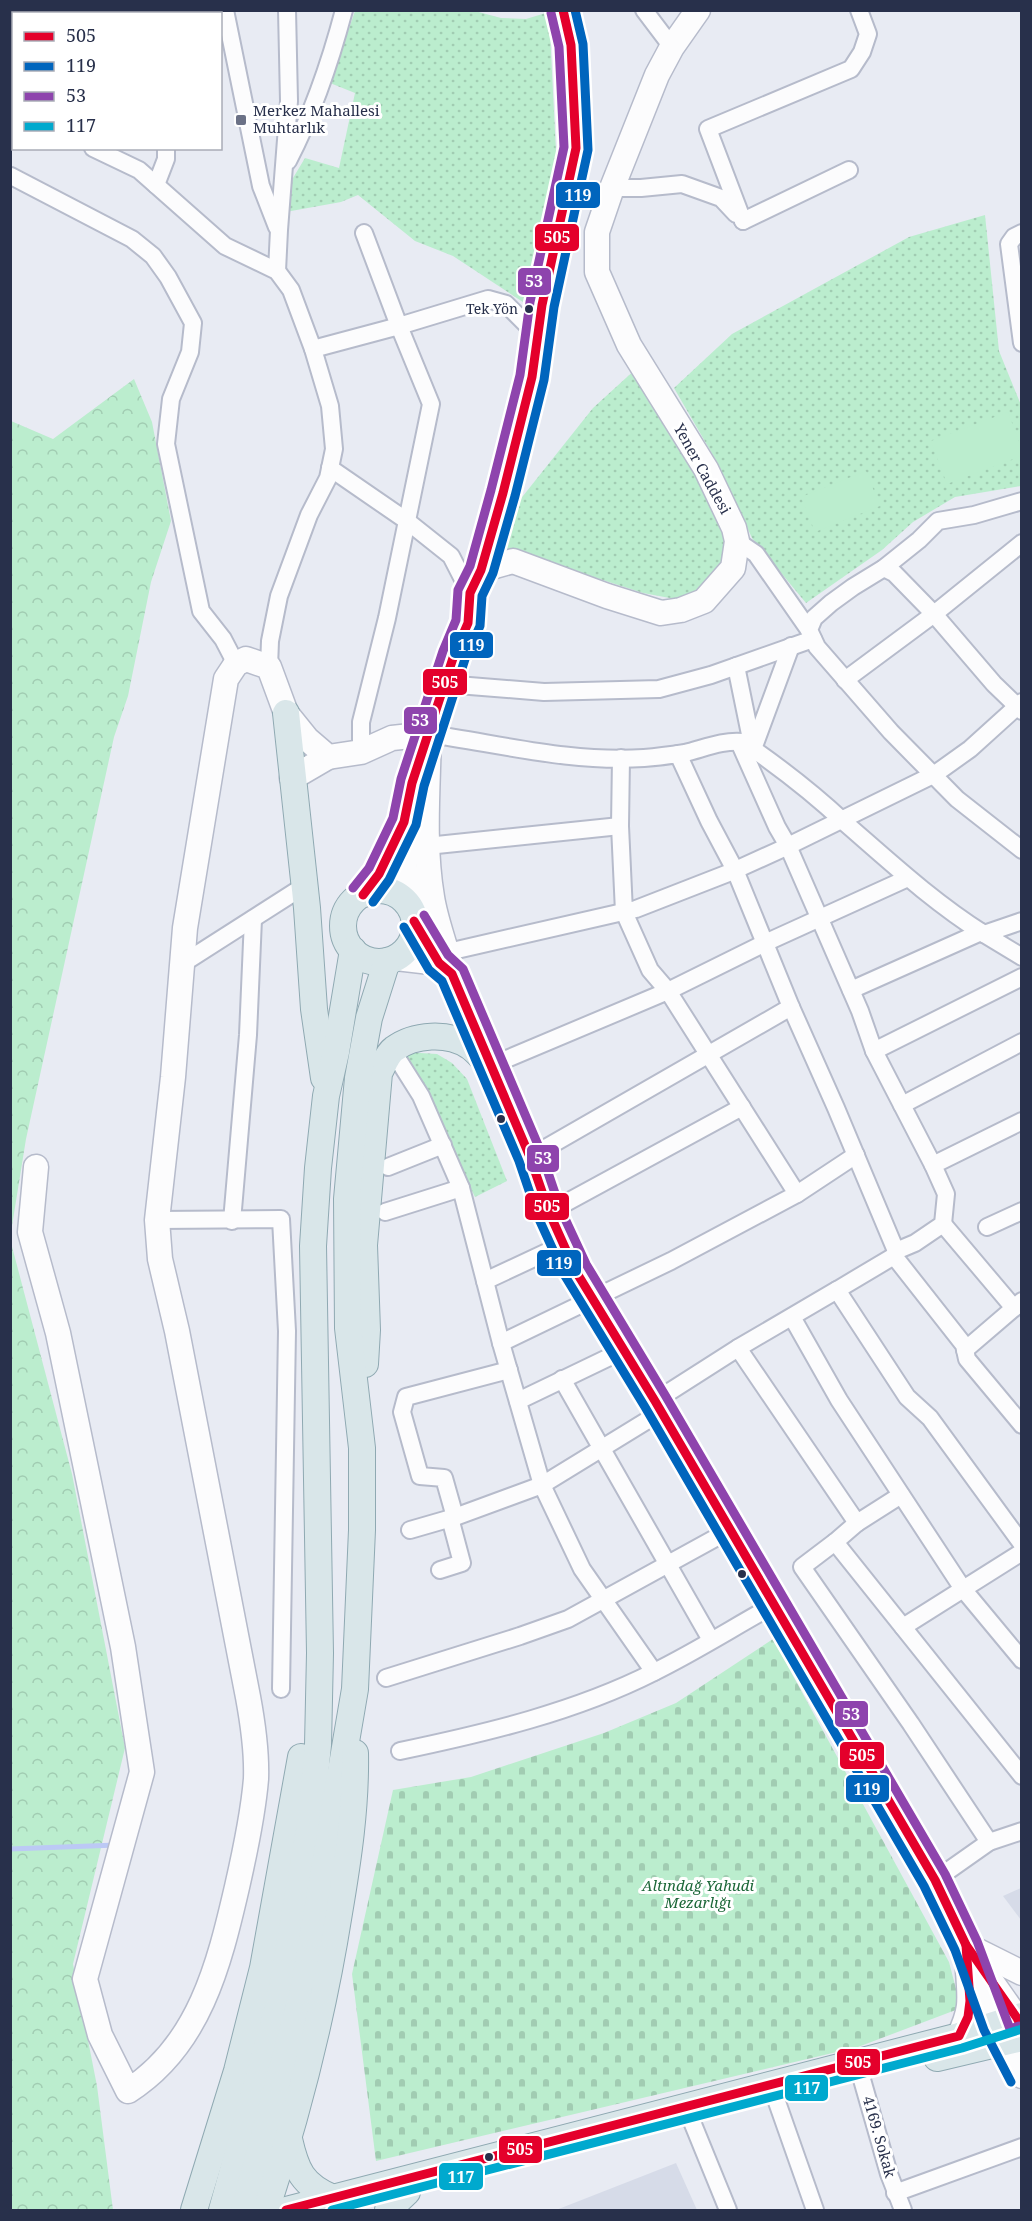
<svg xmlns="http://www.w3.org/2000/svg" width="1032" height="2221" viewBox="0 0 1032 2221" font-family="'Noto Serif',serif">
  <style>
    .built { fill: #d6dbe8 }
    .green { fill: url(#green-dots) }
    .forest { fill: url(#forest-crowns) }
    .cemetery { fill: url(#cemetery-stones) }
    .pitch { fill: #bbedce }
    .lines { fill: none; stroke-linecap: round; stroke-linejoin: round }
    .stream { stroke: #bcc9f5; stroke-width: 5 }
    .street-casing { stroke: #b6bbcb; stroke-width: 20 }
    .secondary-casing { stroke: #b6bbcb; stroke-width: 27 }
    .primary-casing { stroke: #8fa9b2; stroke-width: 28 }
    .street { stroke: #fcfcfd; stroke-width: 16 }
    .secondary { stroke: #fcfcfd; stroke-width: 24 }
    .primary { stroke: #d9e6e9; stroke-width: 26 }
    .bus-1-casing { stroke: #fff; stroke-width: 14 }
    .bus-2-casing { stroke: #fff; stroke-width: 14 }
    .bus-3-casing { stroke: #fff; stroke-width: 14 }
    .bus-4-casing { stroke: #fff; stroke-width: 14 }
    .bus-1 { stroke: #e4002b; stroke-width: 9 }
    .bus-2 { stroke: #0065bd; stroke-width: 9 }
    .bus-3 { stroke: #8e44ad; stroke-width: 9 }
    .bus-4 { stroke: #00a9ce; stroke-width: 9 }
    .poi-dot { fill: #6b7186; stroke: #fff; stroke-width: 2 }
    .bus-dot { fill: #28304b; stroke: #fff; stroke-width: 2 }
    .labels { text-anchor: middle; stroke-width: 6; stroke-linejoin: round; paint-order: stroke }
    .bus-label { font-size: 14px; fill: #28304b; stroke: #fff; text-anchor: end }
    .poi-label { font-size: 15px; fill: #28304b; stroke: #fff; text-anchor: start }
    .street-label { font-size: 15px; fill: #28304b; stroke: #fff }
    .park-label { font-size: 15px; font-style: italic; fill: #1d6839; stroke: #fff }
    .line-badge { stroke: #fff; stroke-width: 2 }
    .badge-label { font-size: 16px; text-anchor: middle; font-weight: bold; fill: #fff }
  </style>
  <defs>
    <pattern id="green-dots" width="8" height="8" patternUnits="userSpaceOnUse" patternTransform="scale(1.5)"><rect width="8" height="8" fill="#bbedce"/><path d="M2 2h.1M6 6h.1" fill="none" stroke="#a1ccb2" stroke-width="1.8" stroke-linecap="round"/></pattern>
    <pattern id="forest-crowns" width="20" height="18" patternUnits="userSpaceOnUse" patternTransform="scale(1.5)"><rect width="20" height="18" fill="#bbedce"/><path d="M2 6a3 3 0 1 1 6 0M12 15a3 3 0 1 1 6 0" fill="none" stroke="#a1ccb2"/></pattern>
    <pattern id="cemetery-stones" width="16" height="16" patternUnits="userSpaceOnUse" patternTransform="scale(1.5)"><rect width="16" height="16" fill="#bbedce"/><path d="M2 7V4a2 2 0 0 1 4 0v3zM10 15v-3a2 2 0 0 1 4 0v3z" fill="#a1ccb2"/></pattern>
  </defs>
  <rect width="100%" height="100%" fill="#e8ebf3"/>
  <g class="built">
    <path d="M1021,1888V1920L1003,1896Z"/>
    <path d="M676,2163L697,2210H556Z"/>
  </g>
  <g class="green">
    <path d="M471,10L501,18L526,19L549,12L557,171L529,306L453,256L415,241L358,195L341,202L280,213L293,178L305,158L339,168L355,93L330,83L355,11Z"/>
    <path d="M985,215L999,351L1021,405V486L955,497L913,522L882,550L806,603L752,538L718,464L674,388L732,334L909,237Z"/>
    <path d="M638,367L728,534L726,556L713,576L695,591L675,599L643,593L525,555L503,556L519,501L593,408Z"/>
    <path d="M404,1052L437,1054L452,1063L467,1079L507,1181L475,1197Z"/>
  </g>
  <g class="forest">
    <path d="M134,379L152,422L171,521L151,582L128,696L114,737L26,1139L11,1232V421L53,439Z"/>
    <path d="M10,1239L72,1474L125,1748L73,1964L97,2086L113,2210H11Z"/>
  </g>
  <path class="cemetery" d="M773,1639L949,1962L961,2008L858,2047L376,2161L352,1974L393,1790L471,1777L604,1733L676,1703Z"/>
  <g class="pitch">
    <path d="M1008,412L1021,447V456L947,484L931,441Z"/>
    <path d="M866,471L880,506L815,532L801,497Z"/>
  </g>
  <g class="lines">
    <path class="stream" d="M10,1849L117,1845"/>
    <defs>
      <g id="street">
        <path d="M37,10L38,14"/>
        <path d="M153,10L154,14"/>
        <path d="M225,10L261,186L277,227"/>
        <path d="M644,10L672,47"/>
        <path d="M93,14L94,10"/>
        <path d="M93,148L139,170L225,246L277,271L291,290L313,349L330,406L334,449L328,478L309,515L279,596L270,641L269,667"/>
        <path d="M288,161C313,113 330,63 344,10"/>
        <path d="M11,176L132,239L153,256L168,277L193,323L190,352L171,399L166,444L201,611L223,639L236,664"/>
        <path d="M156,185L166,159V148"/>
        <path d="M612,188H641L682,184L721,198L736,214"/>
        <path d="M743,221L708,129L851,69L862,52L868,34L859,10"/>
        <path d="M743,221L849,170"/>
        <path d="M364,233L399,326L488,299L506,304L537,335"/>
        <path d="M1022,233L1014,237L1009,244L1022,343"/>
        <path d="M277,271L279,230L289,101L287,10"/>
        <path d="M313,349L399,326L431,404L387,618L361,722V752"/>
        <path d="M330,468L407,521L451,556L470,593"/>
        <path d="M1022,501L974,515L938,521L919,540L884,568L853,587L831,603L814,618L809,630L817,647L891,732L957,799L1022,850"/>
        <path d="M737,541L756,554L809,630"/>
        <path d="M884,568L894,573L934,614L994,684L1022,711"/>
        <path d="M736,666L753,749"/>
        <path d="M845,680L934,614L1022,543"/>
        <path d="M445,684L544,692L659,689L711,675L813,639"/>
        <path d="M429,734C500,744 572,763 644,758C657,757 672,755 685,753C705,748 723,740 743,742C778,766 813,793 844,822C889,861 933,902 984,934"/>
        <path d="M739,742L777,827L788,846L860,1011L874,1051L933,1165"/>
        <path d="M753,749L791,646"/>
        <path d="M678,754L709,821L735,870L791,1007L836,1108L896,1251"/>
        <path d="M427,846L620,826"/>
        <path d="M1022,921L984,934L1022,957"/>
        <path d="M448,952L636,909L731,872L784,848L935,774L970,749L1022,702"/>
        <path d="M182,964L304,886"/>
        <path d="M851,990L981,932"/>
        <path d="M392,1050L421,1096L461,1188L501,1343L542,1485L582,1569L654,1672"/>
        <path d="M874,1051L1022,977"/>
        <path d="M490,1066L668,991L765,943L908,878"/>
        <path d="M902,1105L1022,1042"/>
        <path d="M1022,1121L933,1165L946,1194L943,1224L915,1243L896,1251L894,1256L964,1345L967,1359L1022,1425"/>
        <path d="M530,1157L791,1007"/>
        <path d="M388,1167L443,1145"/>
        <path d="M797,1194L856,1155"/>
        <path d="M385,1212L461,1188"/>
        <path d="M549,1212L742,1107"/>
        <path d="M157,1220L281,1219L287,1331L281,1689"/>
        <path d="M232,1221L248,1035L253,919"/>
        <path d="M943,1224L1014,1308L1022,1301"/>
        <path d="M987,1227L1022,1211"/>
        <path d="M894,1256L837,1290L907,1397L930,1418L1022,1544"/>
        <path d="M485,1281L564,1244"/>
        <path d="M792,1317L839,1400L963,1589L1022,1660"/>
        <path d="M501,1343L671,1261L797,1194L668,991L650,970L624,912L620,826L621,758"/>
        <path d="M738,1348L857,1523L901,1495"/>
        <path d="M965,1350L1014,1308"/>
        <path d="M562,1379L711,1640"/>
        <path d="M518,1401L622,1351"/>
        <path d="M655,1401L738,1348L837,1290"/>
        <path d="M455,1517L444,1478L420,1476L402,1412L406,1397L509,1370"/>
        <path d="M857,1523L835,1542L1022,1776"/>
        <path d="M410,1530L455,1517L542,1485L661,1412"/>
        <path d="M835,1542L802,1567L911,1724L989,1842"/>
        <path d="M440,1570L462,1563L450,1518"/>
        <path d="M903,1627L1022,1552"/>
        <path d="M386,1678L520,1636L568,1619L730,1530"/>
        <path d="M400,1751C486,1733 575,1712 654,1672C695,1652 734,1627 774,1605"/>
        <path d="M935,1880L989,1842L1022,1831"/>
        <path d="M857,2062L889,2174L903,2210"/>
        <path d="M771,2085L815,2210"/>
        <path d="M686,2107L728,2210"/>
        <path d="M895,2193L1022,2147"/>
      </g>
      <g id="secondary">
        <path d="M481,570L513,561L607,596L661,613L681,610L704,601L733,568L737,541L734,528L706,469L629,345L597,272V232L612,188L657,75L672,47L698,10"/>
        <path d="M292,778L328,757"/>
        <path d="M404,827L405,869L411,910"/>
        <path d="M363,895L379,874L404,822L412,783L454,655L468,623L470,593L481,570L503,493L532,377L542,305L576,148L571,45L563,10"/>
        <path d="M414,921L439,963L452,974L490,1066L530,1157L549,1212L575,1270L655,1401L935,1880L966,1945L995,2024L1022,2076"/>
        <path d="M396,958L439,963"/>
        <path d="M36,1167L30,1232L58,1333L123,1647L142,1772L85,1979L100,2035L128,2091C199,2046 219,1965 237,1887C245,1852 253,1815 256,1779C257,1751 253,1724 248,1697L177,1331L160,1259L157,1220L173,1077L185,928L226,679L236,664L246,659L269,667L286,713L307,739L328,757L361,752L392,738L429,734C428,788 423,844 432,897C436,923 447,948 452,974"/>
        <path d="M970,1947L1022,1973"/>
        <path d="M984,1971L1017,2018L1022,2029"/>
        <path d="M959,2036C972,2009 970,2000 968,1971"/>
      </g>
      <g id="primary">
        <path d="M286,713L307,908L314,1009L324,1078"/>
        <circle cx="379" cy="926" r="36"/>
        <path d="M365,1364L367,1330L364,1245L379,1073C383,1066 387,1054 394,1049C414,1034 448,1032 469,1046C477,1051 483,1060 490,1066"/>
        <path d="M937,2058L1022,2038"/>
        <path d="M289,2139C296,2170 302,2185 333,2198"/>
        <path d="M194,2210L237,2071L263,1968L301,1757"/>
        <path d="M222,2210L279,2004L310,1825L318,1745L320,1653L313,1246L318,1168L326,1096L336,1052L353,950"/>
        <path d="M244,2210L304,1987L355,1689L362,1530V1448L348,1328L347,1199L358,1078L369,1018L387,961"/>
        <path d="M266,2210C298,2113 323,2014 339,1913C348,1860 356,1807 355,1753"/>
        <path d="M286,2210L959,2036L1022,2016"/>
        <path d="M388,2210L407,2192"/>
      </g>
    </defs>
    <use href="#street" class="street-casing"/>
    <use href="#secondary" class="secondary-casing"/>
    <use href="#primary" class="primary-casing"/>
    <use href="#street" class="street"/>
    <use href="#secondary" class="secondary"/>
    <use href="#primary" class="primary"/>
    <defs>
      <g id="bus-1">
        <path d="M363,895L379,874L404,822L412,783L454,655L468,623L470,593L481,570L503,493L532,377L542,305L576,148L571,45L563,10"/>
        <path d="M414,921L439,963L452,974L530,1157L549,1212L575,1270L655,1401L935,1880L966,1945L1017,2018L1022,2028"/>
        <path d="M286,2210L959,2036L968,2017L970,2001L966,1945"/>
      </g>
      <g id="bus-2">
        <path d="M373,902L389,880L416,825L424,786L465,659L480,626L482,596L493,573L515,496L544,380L554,307L588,150L583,44L575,10"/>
        <path d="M404,927L429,970L442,981L519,1161L538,1217L565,1276L645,1407L924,1886L955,1950L984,2030L1011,2082"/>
      </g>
      <g id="bus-3">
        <path d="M353,888L369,868L393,818L401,779L443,651L456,620L458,590L470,566L491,490L520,375L530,302L564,147L559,47L551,13"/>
        <path d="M424,915L448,955L463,969L541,1152L560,1208L586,1264L665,1395L945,1874L977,1941L1010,2029L1019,2026"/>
      </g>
      <path id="bus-4" d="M332,2210L962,2048L1022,2029"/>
    </defs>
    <use href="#bus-1" class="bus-1-casing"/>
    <use href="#bus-2" class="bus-2-casing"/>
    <use href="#bus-3" class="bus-3-casing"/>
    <use href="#bus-4" class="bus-4-casing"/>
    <use href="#bus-1" class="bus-1"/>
    <use href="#bus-2" class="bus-2"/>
    <use href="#bus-3" class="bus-3"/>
    <use href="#bus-4" class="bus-4"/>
  </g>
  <rect class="poi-dot" x="235" y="114" width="12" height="12" rx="3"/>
  <g class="bus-dot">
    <circle cx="529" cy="309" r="5"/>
    <circle cx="501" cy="1119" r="5"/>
    <circle cx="742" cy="1574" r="5"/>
    <circle cx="489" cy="2157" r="5"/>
  </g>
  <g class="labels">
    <g class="bus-label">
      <text x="518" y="314">Tek Yön</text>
    </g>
    <g class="poi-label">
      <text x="253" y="116">Merkez Mahallesi<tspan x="253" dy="17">Muhtarlık</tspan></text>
    </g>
    <g class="street-label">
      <text transform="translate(702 469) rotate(61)" y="5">Yener Caddesi</text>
      <text transform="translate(879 2137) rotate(74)" y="5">4169. Sokak</text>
    </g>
    <g class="park-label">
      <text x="698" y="1891">Altındağ Yahudi<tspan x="698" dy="17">Mezarlığı</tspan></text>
    </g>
  </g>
  <g class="line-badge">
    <rect x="555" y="181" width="46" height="28" rx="6" fill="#0065bd"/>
    <rect x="534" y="223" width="46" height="29" rx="6" fill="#e4002b"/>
    <rect x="517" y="267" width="35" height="29" rx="6" fill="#8e44ad"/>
    <rect x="449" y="631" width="45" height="28" rx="6" fill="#0065bd"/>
    <rect x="422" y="668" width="46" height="28" rx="6" fill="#e4002b"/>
    <rect x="403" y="706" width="35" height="29" rx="6" fill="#8e44ad"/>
    <rect x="526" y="1144" width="34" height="29" rx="6" fill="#8e44ad"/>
    <rect x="524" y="1192" width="46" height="29" rx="6" fill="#e4002b"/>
    <rect x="536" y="1249" width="46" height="28" rx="6" fill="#0065bd"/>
    <rect x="834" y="1700" width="35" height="28" rx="6" fill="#8e44ad"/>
    <rect x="839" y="1741" width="46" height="29" rx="6" fill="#e4002b"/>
    <rect x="845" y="1774" width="45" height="29" rx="6" fill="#0065bd"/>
    <rect x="836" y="2048" width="45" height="28" rx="6" fill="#e4002b"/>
    <rect x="784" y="2074" width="45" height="28" rx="6" fill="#00a9ce"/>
    <rect x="498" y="2135" width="45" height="29" rx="6" fill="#e4002b"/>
    <rect x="438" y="2162" width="46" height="29" rx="6" fill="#00a9ce"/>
  </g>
  <g class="badge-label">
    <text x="578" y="201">119</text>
    <text x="557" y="243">505</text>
    <text x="534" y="287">53</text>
    <text x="471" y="651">119</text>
    <text x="445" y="688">505</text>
    <text x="420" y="726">53</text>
    <text x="543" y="1164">53</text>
    <text x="547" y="1212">505</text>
    <text x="559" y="1269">119</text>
    <text x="851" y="1720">53</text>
    <text x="862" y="1761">505</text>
    <text x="867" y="1795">119</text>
    <text x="858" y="2068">505</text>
    <text x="807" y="2094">117</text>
    <text x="520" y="2155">505</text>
    <text x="461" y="2183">117</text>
  </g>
  <rect width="1032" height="2221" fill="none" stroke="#28304b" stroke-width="24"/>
  <rect x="12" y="12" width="210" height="138" fill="#ffffff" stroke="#a9acb7" stroke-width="1.5"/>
  <rect x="24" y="32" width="30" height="9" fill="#e4002b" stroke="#a9acb7" stroke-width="1.5"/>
  <text x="66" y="42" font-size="18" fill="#28304b">505</text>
  <rect x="24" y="62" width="30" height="9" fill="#0065bd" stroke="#a9acb7" stroke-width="1.5"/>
  <text x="66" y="72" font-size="18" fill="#28304b">119</text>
  <rect x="24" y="92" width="30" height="9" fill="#8e44ad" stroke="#a9acb7" stroke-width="1.5"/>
  <text x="66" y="102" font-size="18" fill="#28304b">53</text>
  <rect x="24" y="122" width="30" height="9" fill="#00a9ce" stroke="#a9acb7" stroke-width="1.5"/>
  <text x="66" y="132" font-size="18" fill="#28304b">117</text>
</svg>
